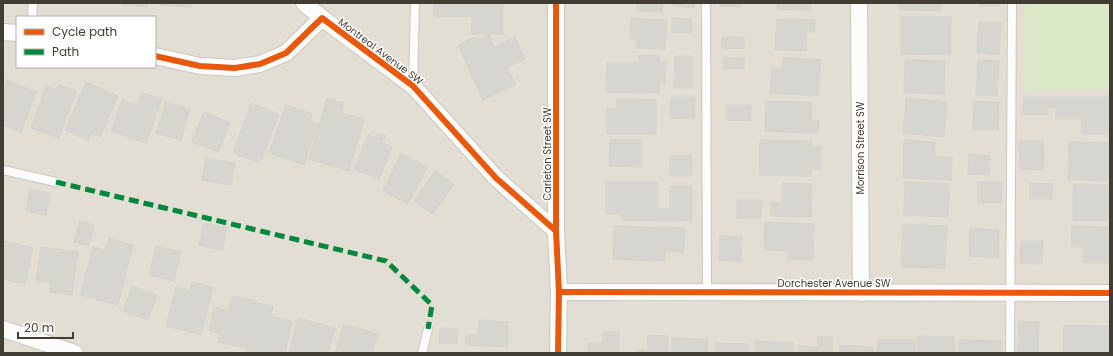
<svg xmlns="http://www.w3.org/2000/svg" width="1113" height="356" viewBox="0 0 1113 356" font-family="Poppins,sans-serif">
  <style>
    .residential { fill: #e2ded3; fill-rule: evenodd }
    .green { fill: #dae8c7 }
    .building { fill: #d7d5cf; stroke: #d6d3cc }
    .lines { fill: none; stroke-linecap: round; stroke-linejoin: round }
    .service-casing { stroke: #cac8c2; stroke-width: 10 }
    .minor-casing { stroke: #cac8c2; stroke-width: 18 }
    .service { stroke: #fcfcfb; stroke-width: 8 }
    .minor { stroke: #fcfcfb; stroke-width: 16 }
    .quiet { stroke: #00873e; stroke-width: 5; stroke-dasharray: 10 5; stroke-linecap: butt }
    .cycleway-casing { stroke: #fff; stroke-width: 8 }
    .cycleway { stroke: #e8590c; stroke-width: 6 }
    .labels { text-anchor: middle; stroke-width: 3; stroke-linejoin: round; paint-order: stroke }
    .street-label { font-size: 10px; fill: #423d34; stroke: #fff }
  </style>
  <rect width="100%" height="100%" fill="#eeece6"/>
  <path class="residential" d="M3,3H1110V353H3ZM17,17H155V67H17Z"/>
  <rect class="green" x="1025" y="3" width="85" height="87"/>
  <g class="building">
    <path d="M123,3H148V7L123,5Z"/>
    <path d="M159,3H192V7L159,5Z"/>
    <path d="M434,3H503V34H472V17H434Z"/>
    <path d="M637,3H663L662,12L637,11Z"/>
    <path d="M671,3H695L694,8L671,5Z"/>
    <path d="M720,3H741V7L719,6Z"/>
    <path d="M778,3H811L810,10L777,9Z"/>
    <path d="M899,3H941V11L899,10Z"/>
    <rect x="979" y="3" width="20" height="3"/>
    <path d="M901,16L951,17V55L901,54Z"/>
    <path d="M631,18L667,20L665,49L636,48L637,40L630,39Z"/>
    <path d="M672,18L692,19V33H672Z"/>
    <path d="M777,19L815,20L814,32H806V51L775,50Z"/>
    <path d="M979,22L1001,23L999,55L977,53Z"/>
    <path d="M489,35L494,47L515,37L525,59L507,67L516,85L483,100L458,45L475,37L478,40Z"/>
    <path d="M722,37H744V48L722,49Z"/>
    <path d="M639,55L660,56L659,62H666L665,83H659V93L606,92L607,63H639Z"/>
    <path d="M675,56H693V88H674Z"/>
    <path d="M783,57L821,60L818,96L770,93L772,68L782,69Z"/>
    <rect x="723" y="58" width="21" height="11"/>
    <path d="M905,60L945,61L944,94L904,93Z"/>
    <path d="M978,60L999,61L997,96L976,95Z"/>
    <path d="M7,80L37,92L21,132L3,125V90Z"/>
    <path d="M86,82L118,96L100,137L91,133L88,140L65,130Z"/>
    <path d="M60,85L76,91L59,138L31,128L46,86L55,89Z"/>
    <path d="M143,93L162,99L146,143L111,131L122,100L138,105Z"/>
    <path d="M671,97H695V119L670,118Z"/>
    <path d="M1023,97H1110V125H1108V134H1082V119H1056V108H1048V115H1023Z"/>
    <path d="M327,98L344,103L342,113L364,119L349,171L309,159Z"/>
    <path d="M906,98L947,102L944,137L903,133Z"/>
    <path d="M617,99L656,100V134H607V109H616Z"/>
    <path d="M766,101L812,102L811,121H819L818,133L765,131Z"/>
    <path d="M974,101L999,102L998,130L973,129Z"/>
    <path d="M166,102L190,109L181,140L156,133Z"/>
    <path d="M251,103L279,114L260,163L233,153Z"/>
    <path d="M286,105L312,114L310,121L318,124L304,165L269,153Z"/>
    <path d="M727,105H751V121L727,120Z"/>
    <path d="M204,112L230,123L218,152L192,142Z"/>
    <path d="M377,133L386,136L381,142L392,147L379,179L354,169L368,135L375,138Z"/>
    <path d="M610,140H641V167L609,166Z"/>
    <path d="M760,140L812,141V147H821V169H811V176L760,175Z"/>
    <path d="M904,140L935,142V157H952L951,180L903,178Z"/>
    <path d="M1019,141H1043L1044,169L1020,170Z"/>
    <path d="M1069,142L1110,143V181L1068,179Z"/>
    <path d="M401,154L427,167L408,204L383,191Z"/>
    <path d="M969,154L990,156L989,175L968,174Z"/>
    <rect x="670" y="156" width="22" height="20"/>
    <path d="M206,158L235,163L231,185L202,180Z"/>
    <path d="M435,171L454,184L433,214L414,201Z"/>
    <path d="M606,182H657V209H670V186H692V221L622,220V214H606Z"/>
    <path d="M905,182L950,184L948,217L904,215Z"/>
    <rect x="978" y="182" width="24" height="21"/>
    <path d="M783,183L812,184L811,217L771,216V203H783Z"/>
    <path d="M1030,183L1053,184L1052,199H1030Z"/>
    <path d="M1073,184L1110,185V221H1073Z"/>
    <path d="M30,189L50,193L46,215L26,211Z"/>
    <path d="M737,200H762L761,218H737Z"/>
    <path d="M80,221L94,225L89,246L74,242Z"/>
    <path d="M765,222L814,224L813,260L788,259V251L764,250Z"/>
    <path d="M204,223L227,228L222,250L199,245Z"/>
    <path d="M903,224L947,226L945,268L901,267Z"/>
    <path d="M614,226L685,228L684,252L665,251V261L613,259Z"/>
    <path d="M1072,226L1110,227V263H1083V247H1072Z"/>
    <path d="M970,228L999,230L998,258L969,256Z"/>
    <path d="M720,236L742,237L741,261L719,260Z"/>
    <path d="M109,238L133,245L118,305L80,295L93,247L106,250Z"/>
    <path d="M3,241L33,248L25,284L3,279Z"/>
    <path d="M1021,241H1043L1042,264L1020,263Z"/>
    <path d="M156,246L181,252L174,281L149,275Z"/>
    <path d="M41,247L78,252L72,295L50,292L51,283L36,281Z"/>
    <path d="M192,282L213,287L201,335L166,326L176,287L189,291Z"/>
    <path d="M132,286L157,295L148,320L123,311Z"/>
    <path d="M233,296L257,301L245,348L218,342L220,334L209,331L214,307L229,311Z"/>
    <path d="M258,303L273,306L271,316L292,321L285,353H256L246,350Z"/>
    <path d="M298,318L335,328L328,353H289Z"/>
    <path d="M479,320L508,322V347L466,345V335H478Z"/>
    <path d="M1019,321L1039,322L1038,353L1018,352Z"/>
    <path d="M344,324L378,334L372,353H335Z"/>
    <path d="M1064,325L1110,326V353H1063Z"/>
    <path d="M440,328L458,329L457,344L439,343Z"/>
    <path d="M603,332H619V353H588V343H603Z"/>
    <path d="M648,335L668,336L667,353H637V350H648Z"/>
    <path d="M818,336L832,337V353H799V346L818,347Z"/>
    <path d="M918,336L954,337V353H918Z"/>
    <path d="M672,338L708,339L707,353H672Z"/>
    <path d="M878,340H916L915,353H877Z"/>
    <path d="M960,340L1001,341V353H959Z"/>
    <path d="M755,341L793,343V353H754Z"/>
    <path d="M715,343L749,344V353H715Z"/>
    <path d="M840,345L873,347V353H839Z"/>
  </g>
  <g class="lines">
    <defs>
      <g id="service">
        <path d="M706,3L707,292"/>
        <path d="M32,17L33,3"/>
        <path d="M413,86L415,3"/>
        <path d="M3,170L56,182"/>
        <path d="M422,353L428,329"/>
        <path d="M1010,353L1012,3"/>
      </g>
      <g id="minor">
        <path d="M304,3L322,18"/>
        <path d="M556,3V231L559,292L558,353"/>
        <path d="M859,3L861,293"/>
        <path d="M3,32L17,33"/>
        <path d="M155,56L200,66L235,68L260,64L286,53L322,18L413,86L496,178L556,231"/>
        <path d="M559,292L1110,293"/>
        <path d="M3,329L75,353"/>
      </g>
    </defs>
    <use href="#service" class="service-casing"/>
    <use href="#minor" class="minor-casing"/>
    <use href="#service" class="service"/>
    <use href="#minor" class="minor"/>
    <path class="quiet" d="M56,182L386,261L432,305L428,329"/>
    <defs>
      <g id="cycleway">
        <path d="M556,3V231L559,292L558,353"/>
        <path d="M155,56L200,66L235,68L260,64L286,53L322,18L413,86L496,178L556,231"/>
        <path d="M559,292L1110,293"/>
      </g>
    </defs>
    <use href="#cycleway" class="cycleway-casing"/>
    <use href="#cycleway" class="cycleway"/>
  </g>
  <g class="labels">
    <g class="street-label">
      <text transform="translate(381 51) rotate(37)" y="4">Montreal Avenue SW</text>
      <text transform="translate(860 148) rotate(-90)" y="4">Morrison Street SW</text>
      <text transform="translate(547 154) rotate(-90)" y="4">Carleton Street SW</text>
      <text x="834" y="287">Dorchester Avenue SW</text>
    </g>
  </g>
  <rect width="1113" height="356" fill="none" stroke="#423d34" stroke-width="8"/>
  <rect x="16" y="16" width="140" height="52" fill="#ffffff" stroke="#b3b1ae"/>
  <rect x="24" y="29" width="20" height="6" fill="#e8590c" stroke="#b3b1ae"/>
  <text x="52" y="36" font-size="12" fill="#423d34">Cycle path</text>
  <rect x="24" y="49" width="20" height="6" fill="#00873e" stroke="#b3b1ae"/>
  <text x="52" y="56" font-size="12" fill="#423d34">Path</text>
  <path d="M18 332v6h55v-6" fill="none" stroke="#423d34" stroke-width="2"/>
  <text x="24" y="332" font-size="12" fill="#423d34" stroke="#ffffff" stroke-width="3" paint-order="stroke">20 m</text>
</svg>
